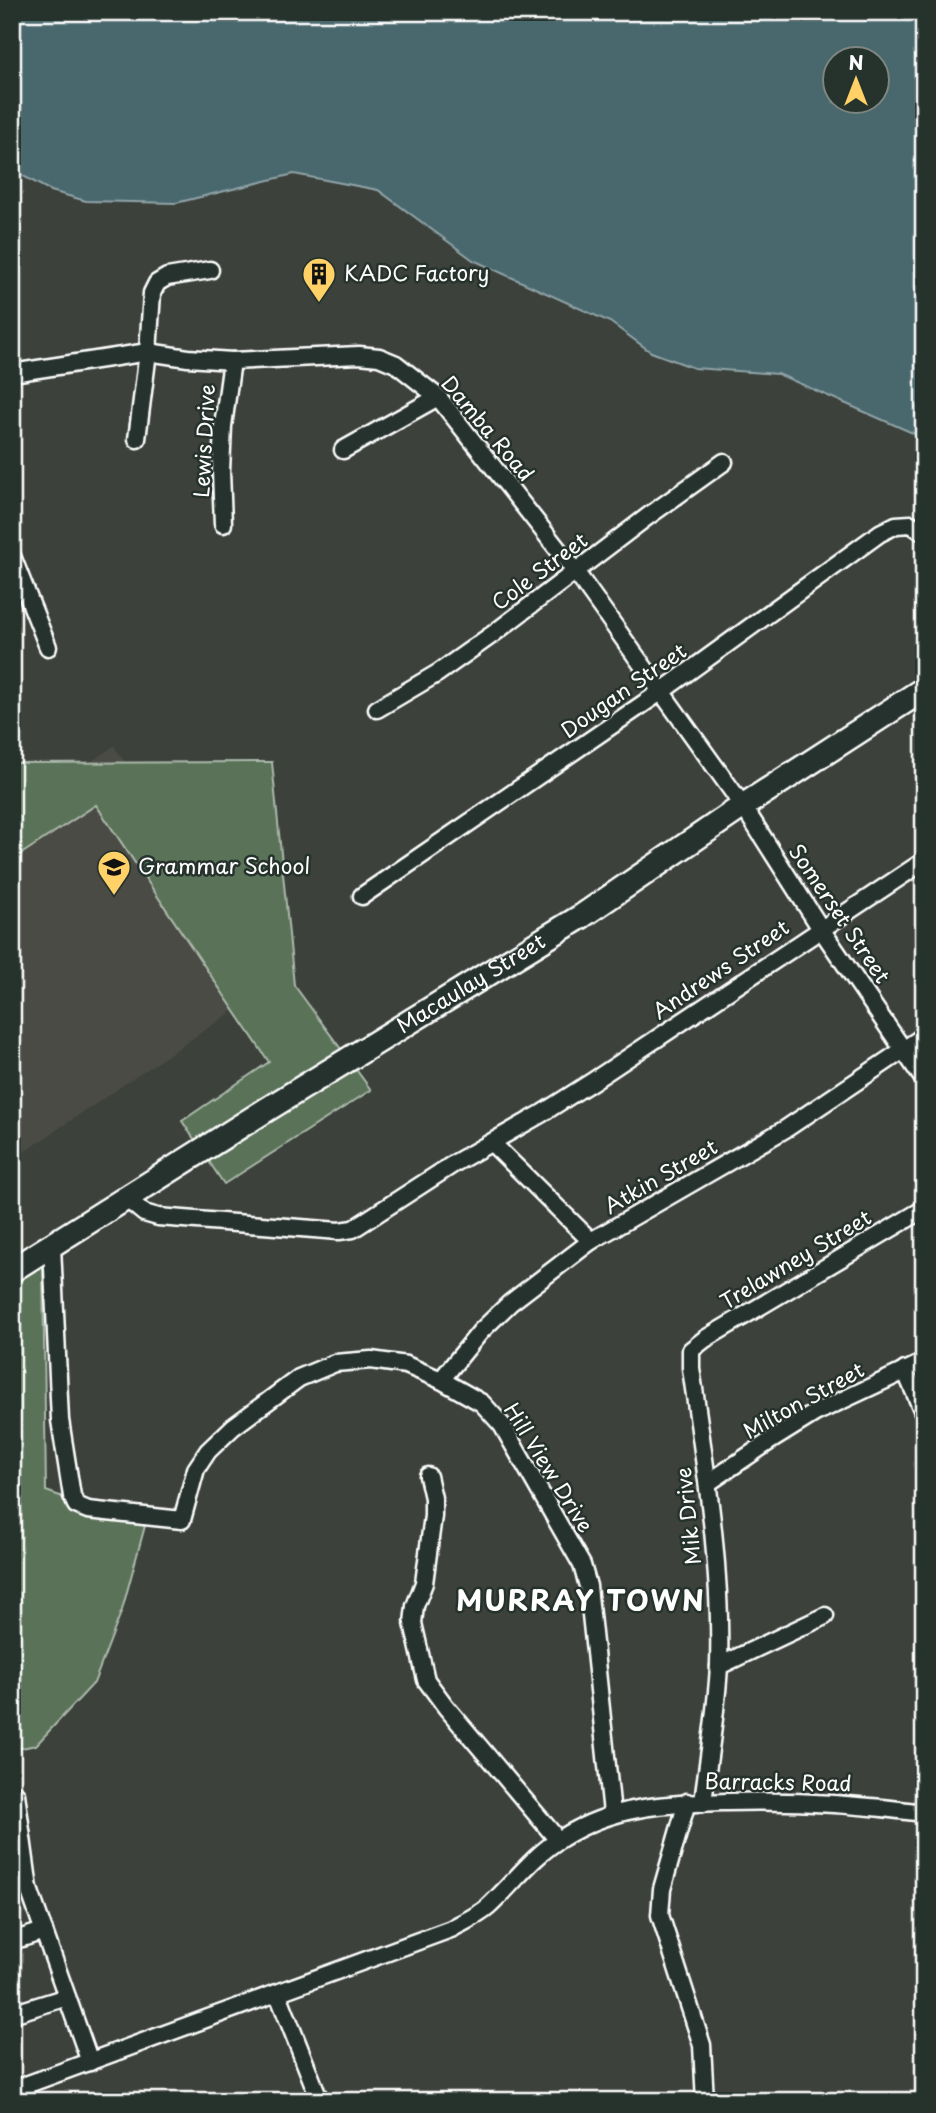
<svg xmlns="http://www.w3.org/2000/svg" width="936" height="2113" viewBox="0 0 936 2113" font-family="'Playpen Sans',sans-serif">
  <style>
    .built { fill: #4b4b45 }
    .green { fill: #5a7358; stroke: #acb9ac; stroke-width: 2 }
    .water { fill: #48686e; stroke: #91a4a8; stroke-width: 2; fill-rule: evenodd }
    .lines { fill: none; stroke-linecap: round; stroke-linejoin: round }
    .street-casing { stroke: #fff; stroke-width: 21 }
    .secondary-casing { stroke: #fff; stroke-width: 28 }
    .street { stroke: #26332d; stroke-width: 16 }
    .secondary { stroke: #26332d; stroke-width: 23 }
    .labels { text-anchor: middle; stroke-width: 5; stroke-linejoin: round; paint-order: stroke }
    .poi-label { font-size: 21px; fill: #fff; stroke: #26332d; text-anchor: start }
    .street-label { font-size: 21px; fill: #fff; stroke: #26332d }
    .district-label { font-size: 28px; font-weight: bold; letter-spacing: 2px; fill: #fff; stroke: #26332d }
  </style>
  <rect width="100%" height="100%" fill="#3c413b"/>
  <filter id="ink" filterUnits="userSpaceOnUse"><feTurbulence type="fractalNoise" baseFrequency=".0143" numOctaves="2"/><feDisplacementMap in="SourceGraphic" scale="14" xChannelSelector="R" yChannelSelector="G"/><feConvolveMatrix kernelMatrix="1 2 1 2 8 2 1 2 1" color-interpolation-filters="sRGB"/></filter>
  <g filter="url(#ink)">
    <path class="built" d="M114,746L275,983L12,1160V815Z"/>
    <g class="green">
      <path d="M272,762L294,985L371,1090L224,1184L182,1121L269,1062L96,805L12,860V763Z"/>
      <path d="M43,1263L46,1491L145,1526L122,1610L94,1683L36,1745L12,1750V1284Z"/>
    </g>
    <path class="water" d="M12,12H924V438L778,374L694,368L651,352L610,322L473,260L378,190L294,174L176,203L86,201L51,191L12,170ZM834,60H876V102H834Z"/>
    <g class="lines">
      <defs>
        <g id="street">
          <path d="M12,373L148,352L188,358L232,361L359,355L379,357L396,364L438,397L575,571L743,806L821,929L924,1080"/>
          <path d="M137,439L148,352L152,293L157,283L167,277L210,270"/>
          <path d="M343,450L438,397"/>
          <path d="M223,524L221,471L223,426L232,361"/>
          <path d="M12,556L48,647"/>
          <path d="M377,709L438,673L493,634L647,517L724,462"/>
          <path d="M362,896L662,691L880,533L896,525L911,524L924,533"/>
          <path d="M492,1143L591,1241"/>
          <path d="M127,1199L144,1213L158,1217L339,1231L353,1229L455,1163L541,1114L593,1081L924,861"/>
          <path d="M52,1246L60,1420L72,1496L76,1505L88,1510L182,1520L196,1469L208,1451L233,1427L299,1378L335,1363L371,1360L406,1365L441,1380L482,1403L502,1425L582,1565L588,1586L612,1813"/>
          <path d="M905,1370L924,1414"/>
          <path d="M441,1380L481,1331L510,1303L591,1241L787,1128L924,1036"/>
          <path d="M428,1476L433,1498V1516L424,1583L415,1606L413,1623L426,1680L446,1707L558,1840"/>
          <path d="M708,1483L770,1441L815,1413L924,1362"/>
          <path d="M719,1666L825,1616"/>
          <path d="M16,1794L29,1889L90,2062"/>
          <path d="M687,1802L662,1889L660,1915L702,2045L705,2101"/>
          <path d="M703,1803C708,1758 717,1710 719,1665C722,1565 705,1466 691,1368V1350L705,1339L924,1209"/>
          <path d="M12,1941L44,1931"/>
          <path d="M278,1994L320,2101"/>
          <path d="M12,2014L67,1997"/>
          <path d="M12,2090L451,1929C463,1922 478,1916 488,1907C512,1885 533,1855 562,1838C615,1805 666,1804 726,1802C793,1800 858,1804 924,1813"/>
        </g>
        <g id="secondary">
          <path id="s1" d="M12,1270L266,1110L582,916L743,806L924,689"/>
        </g>
      </defs>
      <use href="#street" class="street-casing"/>
      <use href="#secondary" class="secondary-casing"/>
      <use href="#street" class="street"/>
      <use href="#secondary" class="secondary"/>
    </g>
  </g>
  <defs>
    <symbol id="building-pin" viewBox="-11 -11 22 30"><path d="M0 17L-7.5 6A9.5 9.5 0 1 1 7.5 6Z" fill="#ffd166" stroke="#26332d"/><path d="M-4-6H4V6H1V3H-1V6H-4ZM-2.5-4.3h1.7v1.8h-1.7ZM.8-4.3h1.7v1.8H.8ZM-2.5-1h1.7V.8h-1.7ZM.8-1h1.7V.8H.8Z" fill="#111"/></symbol>
    <symbol id="school-pin" viewBox="-11 -11 22 30"><path d="M0 17L-7.5 6A9.5 9.5 0 1 1 7.5 6Z" fill="#ffd166" stroke="#26332d"/><path d="M0-5L7-2L0 1L-7-2ZM-4 1L0 2.5L4 1V4Q0 6-4 4Z" fill="#111"/></symbol>
  </defs>
  <g fill-rule="evenodd">
    <use href="#building-pin" x="300" y="255" width="38" height="52"/>
    <use href="#school-pin" x="95" y="848" width="38" height="52"/>
  </g>
  <g class="labels">
    <g class="poi-label">
      <text x="344" y="281">KADC Factory</text>
      <text x="138" y="874">Grammar School</text>
    </g>
    <g class="street-label">
      <text transform="translate(487 429) rotate(50)" y="7">Damba Road</text>
      <text transform="translate(205 441) rotate(-87)" y="7">Lewis Drive</text>
      <text transform="translate(540 572) rotate(-37)" y="7">Cole Street</text>
      <text transform="translate(624 691) rotate(-35)" y="7">Dougan Street</text>
      <text transform="translate(839 914) rotate(56)" y="7">Somerset Street</text>
      <text transform="translate(721 970) rotate(-34)" y="7">Andrews Street</text>
      <text dy="7" stroke="none"><textPath href="#s1" startOffset="541">Macaulay Street</textPath></text>
      <text transform="translate(661 1177) rotate(-30)" y="7">Atkin Street</text>
      <text transform="translate(796 1260) rotate(-31)" y="7">Trelawney Street</text>
      <text transform="translate(804 1401) rotate(-29)" y="7">Milton Street</text>
      <text transform="translate(548 1468) rotate(58)" y="7">Hill View Drive</text>
      <text transform="translate(689 1516) rotate(-96)" y="7">Mik Drive</text>
      <text transform="translate(778 1783) rotate(1)" y="7">Barracks Road</text>
    </g>
    <g class="district-label">
      <text x="581" y="1611">MURRAY TOWN</text>
    </g>
  </g>
  <rect width="936" height="2113" fill="none" stroke="#26332d" stroke-width="42"/>
  <rect x="21" y="21" width="894" height="2071" fill="none" stroke="#fff" stroke-width="2.5" filter="url(#ink)"/>
  <g transform="translate(856 80)"><circle r="33" fill="#26332d" stroke="#7d8581" stroke-width="2"/>
  <path d="M0-5L12 26L0 18L-12 26Z" fill="#ffd166"/>
  <text y="-10" font-size="19" font-weight="bold" text-anchor="middle" fill="#ffffff">N</text>
  </g>
</svg>
